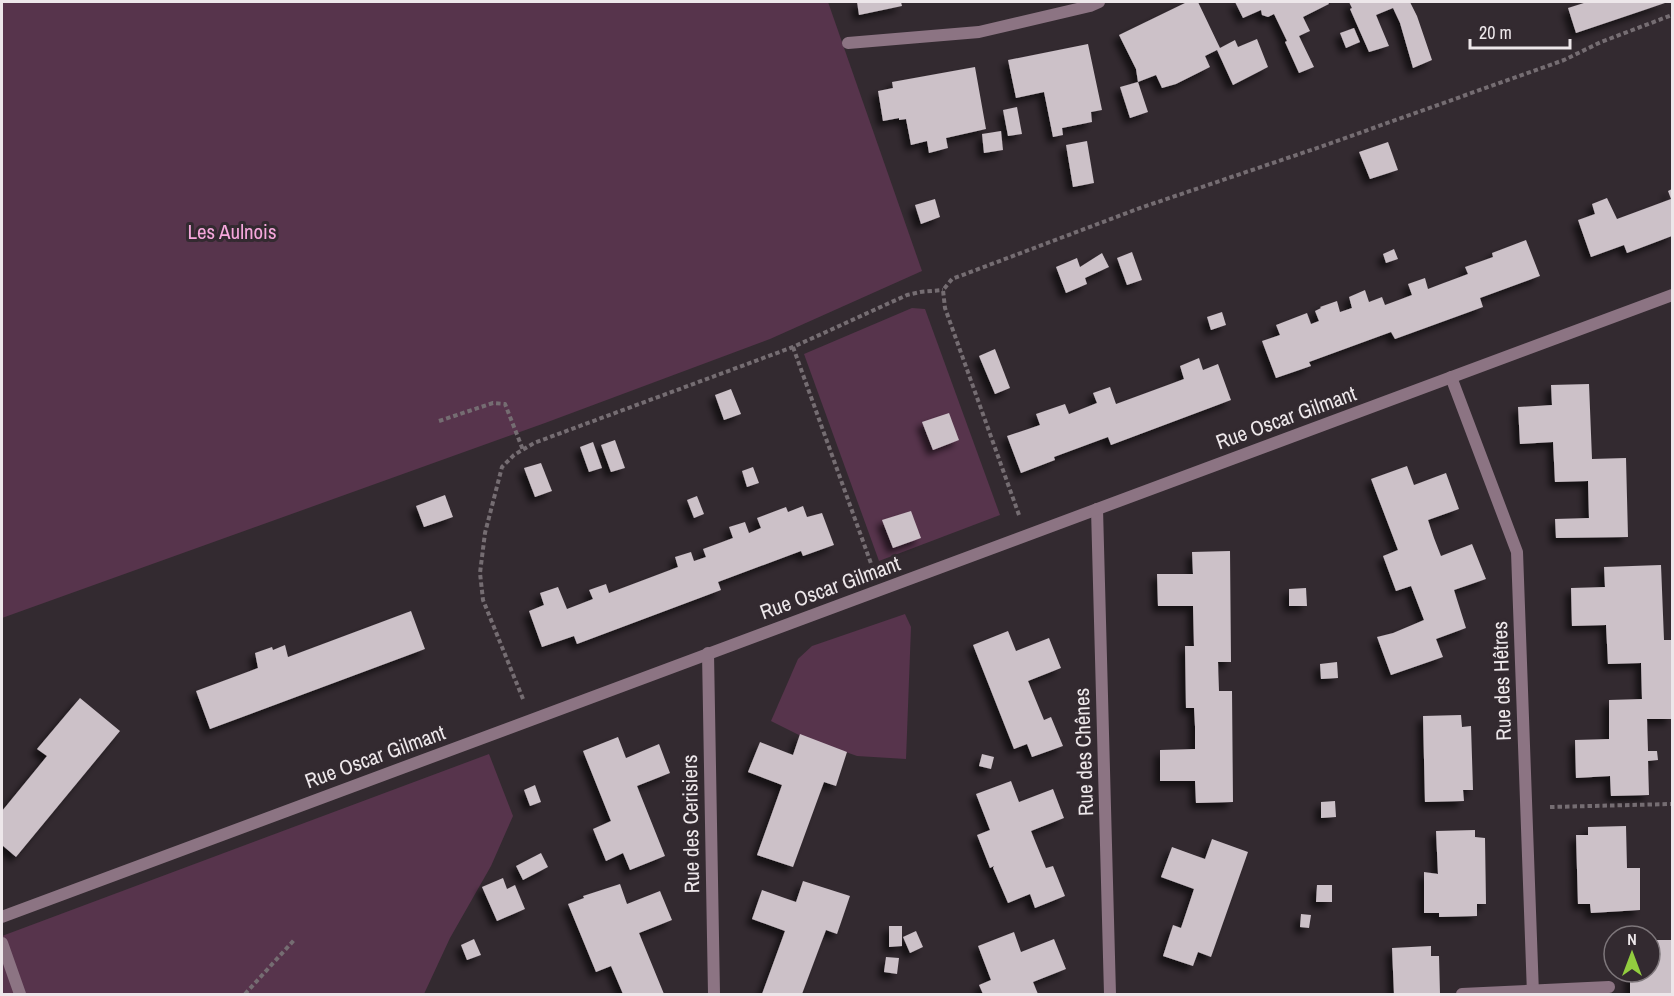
<svg xmlns="http://www.w3.org/2000/svg" width="1674" height="996" viewBox="0 0 1674 996" font-family="'Archivo Narrow',sans-serif">
  <style>
    .green { fill: #57344c }
    .building { fill: #ccc1c8; filter: url(#shadow) }
    .lines { fill: none; stroke-linecap: round; stroke-linejoin: round }
    .path { stroke: #756d72; stroke-width: 4; stroke-dasharray: 4.5 3; stroke-linecap: butt }
    .street { stroke: #8c7483; stroke-width: 12 }
    .labels { text-anchor: middle; stroke-width: 6; stroke-linejoin: round; paint-order: stroke }
    .park-label { font-size: 21px; fill: #f5a7db; stroke: #332a30 }
    .street-label { font-size: 21px; fill: #ede7ea; stroke: #332a30 }
  </style>
  <defs>
    <filter id="shadow"><feDropShadow dx="-5.5" dy="5.5" stdDeviation="3" flood-color="#0009"/></filter>
  </defs>
  <rect width="100%" height="100%" fill="#332a30"/>
  <g class="green">
    <path d="M2,2H828L922,271L770,339L545,423L2,618Z"/>
    <path d="M912,308L925,309L1000,515L879,561L804,354Z"/>
    <path d="M905,614L911,627L906,759L857,756L801,736L771,721L798,659L812,646Z"/>
    <path d="M489,754L513,816L491,866L450,938L424,994H2V936Z"/>
  </g>
  <g class="building">
    <path d="M857,2H901L902,6L859,15Z"/>
    <path d="M1187,2H1198L1220,48L1235,40L1238,47L1257,39L1268,67L1233,85L1217,50L1205,56L1210,67L1176,84L1162,88L1156,75L1138,82L1136,69L1119,35Z"/>
    <path d="M1235,2H1328L1329,4L1303,17L1310,31L1299,36L1314,67L1299,73L1285,42L1287,41L1274,14L1268,17L1262,15L1261,10L1243,18Z"/>
    <path d="M1349,2H1410L1417,16L1432,60L1413,68L1400,23L1393,8L1376,15L1389,46L1369,52L1350,9L1352,8Z"/>
    <path d="M1587,2H1668L1576,33L1568,8Z"/>
    <path d="M1354,28L1360,42L1346,48L1340,33Z"/>
    <path d="M1088,44L1102,110L1091,112L1092,122L1062,128L1063,135L1053,137L1044,92L1016,98L1008,60Z"/>
    <path d="M975,67L986,129L946,138L948,148L929,153L927,141L911,145L906,119L899,120V118L883,121L878,91L893,88L892,82Z"/>
    <path d="M1138,82L1148,112L1130,118L1120,87Z"/>
    <path d="M1017,107L1022,134L1008,136L1003,110Z"/>
    <path d="M1001,131L1003,150L984,153L982,134Z"/>
    <path d="M1087,141L1094,183L1073,187L1066,145Z"/>
    <path d="M1388,142L1398,170L1370,179L1359,152Z"/>
    <path d="M1672,189V236L1627,253L1624,245L1591,257L1578,220L1595,214L1592,204L1607,198L1617,219L1671,199L1668,191Z"/>
    <path d="M935,199L940,217L921,224L915,205Z"/>
    <path d="M1526,240L1540,276L1480,298L1483,307L1395,339L1391,332L1309,362L1311,366L1276,378L1262,341L1280,335L1276,325L1307,313L1311,324L1319,321L1315,311L1321,308L1320,307L1337,301L1340,312L1352,308L1349,297L1365,290L1369,302L1382,297L1385,305L1412,295L1408,284L1425,278L1428,289L1441,284L1468,274L1465,267L1493,257L1492,253Z"/>
    <path d="M1394,249L1398,259L1386,263L1383,254Z"/>
    <path d="M1132,252L1142,280L1127,285L1117,258Z"/>
    <path d="M1102,253L1109,267L1085,278L1087,284L1066,293L1056,267L1077,258L1080,267Z"/>
    <path d="M1222,312L1226,325L1211,330L1207,317Z"/>
    <path d="M995,349L1010,388L995,394L979,356Z"/>
    <path d="M1199,358L1203,370L1218,364L1231,400L1111,445L1108,437L1054,457L1055,460L1021,473L1007,436L1040,425L1036,414L1065,404L1069,414L1097,403L1093,393L1110,387L1116,404L1184,379L1180,366Z"/>
    <path d="M1589,384L1592,459L1626,458L1628,537L1556,538L1555,519L1589,518L1588,481L1555,482L1553,442L1520,444L1518,407L1552,405L1551,385Z"/>
    <path d="M731,389L741,414L724,420L715,395Z"/>
    <path d="M949,413L959,440L933,450L922,422Z"/>
    <path d="M615,440L625,468L611,472L601,445Z"/>
    <path d="M593,442L602,468L589,472L580,447Z"/>
    <path d="M541,463L552,491L535,497L524,468Z"/>
    <path d="M1407,466L1414,485L1446,473L1459,509L1428,520L1434,538L1441,556L1472,544L1486,579L1454,590L1466,628L1436,639L1443,657L1391,675L1377,637L1393,633L1424,620L1411,586L1396,591L1383,556L1398,550L1371,479Z"/>
    <path d="M753,467L759,483L747,487L742,471Z"/>
    <path d="M445,495L453,517L424,527L416,506Z"/>
    <path d="M697,496L704,514L694,518L687,500Z"/>
    <path d="M803,506L807,517L822,513L834,545L803,556L801,551L718,582L721,590L577,644L574,636L542,647L529,611L544,605L540,593L558,587L567,609L593,599L589,590L606,584L609,593L678,567L675,557L691,552L694,561L706,557L703,549L733,538L729,527L745,522L749,533L761,528L757,518L786,507L788,512Z"/>
    <path d="M911,511L921,538L893,548L882,520Z"/>
    <path d="M1230,551L1231,662H1218L1219,691H1232L1233,802L1196,803L1195,781H1160V750L1195,749V726L1194,708H1186L1185,646H1194L1193,606H1158L1157,574H1193L1192,552Z"/>
    <path d="M1661,565L1664,640H1672V719H1647L1648,751H1657L1658,760L1648,761L1649,795L1611,796L1610,776L1576,778L1575,740L1609,739V700L1642,699L1641,663L1608,664L1606,625L1572,626L1571,588L1605,587L1604,567Z"/>
    <path d="M1306,588L1307,606H1289V589Z"/>
    <path d="M411,611L425,649L210,729L196,691L258,668L255,653L272,647L273,650L285,645L288,657Z"/>
    <path d="M1008,631L1016,651L1049,638L1061,668L1028,681L1044,720L1051,717L1063,746L1032,757L1027,744L1014,749L973,645Z"/>
    <path d="M1337,662L1338,678L1321,679L1320,664Z"/>
    <path d="M80,698L120,731L16,857L2,845V811L47,756L37,749Z"/>
    <path d="M1461,715L1462,727L1471,726L1473,790H1463L1464,801L1425,802L1423,716Z"/>
    <path d="M800,734L847,752L836,786L824,782L793,867L757,855L782,785L748,772L760,742L793,755Z"/>
    <path d="M618,737L626,758L659,744L670,773L637,786L665,856L630,870L623,853L606,861L593,829L611,821L583,751Z"/>
    <path d="M982,754L994,757L991,769L979,766Z"/>
    <path d="M1011,781L1019,802L1053,789L1064,818L1031,831L1046,868L1053,866L1065,896L1035,908L1030,894L1008,903L993,868L994,866L990,868L977,835L990,830L976,794Z"/>
    <path d="M535,785L541,802L530,806L524,790Z"/>
    <path d="M1335,801L1336,817L1321,818V802Z"/>
    <path d="M1626,826L1627,868H1640V910L1591,913L1590,904H1578L1576,835H1588V827Z"/>
    <path d="M1475,830V837L1485,838L1486,904H1477V916L1439,917V913H1424V872L1438,874L1436,831Z"/>
    <path d="M1212,839L1248,852L1211,957L1198,952L1193,966L1163,956L1173,925L1181,928L1194,889L1161,877L1172,847L1205,859Z"/>
    <path d="M541,853L548,867L523,880L516,866Z"/>
    <path d="M503,878L507,889L515,885L525,909L497,921L482,887Z"/>
    <path d="M803,881L850,896L837,934L826,930L802,994H762L785,931L752,919L762,890L796,902Z"/>
    <path d="M620,884L627,904L660,891L672,920L639,933L664,994H623L611,966L596,972L568,904L584,898L583,896Z"/>
    <path d="M1317,885H1332V902H1316Z"/>
    <path d="M1301,914L1311,915L1309,928L1300,927Z"/>
    <path d="M889,926H902V946L889,947Z"/>
    <path d="M916,931L923,947L910,953L903,937Z"/>
    <path d="M1014,932L1021,952L1054,939L1066,969L1033,982L1038,994H983L979,985L991,980L978,946Z"/>
    <path d="M474,939L481,955L467,960L461,945Z"/>
    <path d="M1650,940H1672V994H1630V972H1650Z"/>
    <path d="M1431,946V956H1439L1440,994H1394L1392,948Z"/>
    <path d="M886,957L899,958L897,974L884,972Z"/>
  </g>
  <g class="lines">
    <g class="path">
      <path d="M793,347L873,569"/>
      <path d="M439,421L493,403L505,404L523,450"/>
      <path d="M1019,515L945,308L943,290L952,279L1140,208L1320,147L1564,60L1601,42L1672,15"/>
      <path d="M523,699L483,600L480,573L485,533L502,467L514,455L534,443L793,347L907,295L920,292L943,290"/>
      <path d="M1550,807L1672,804"/>
      <path d="M245,994L295,939"/>
    </g>
    <g class="street">
      <path d="M848,43L979,32L1090,6L1099,2"/>
      <path d="M1451,377L1517,552L1533,994"/>
      <path d="M1097,509L1110,994"/>
      <path d="M708,653L714,994"/>
      <path d="M2,917L1672,295"/>
      <path d="M2,943L20,994"/>
      <path d="M1462,994L1609,987"/>
    </g>
  </g>
  <g class="labels">
    <g class="park-label">
      <text x="232" y="239">Les Aulnois</text>
    </g>
    <g class="street-label">
      <text transform="translate(1286 418) rotate(-20)" y="7">Rue Oscar Gilmant</text>
      <text transform="translate(830 588) rotate(-20)" y="7">Rue Oscar Gilmant</text>
      <text transform="translate(1502 681) rotate(-92)" y="7">Rue des Hêtres</text>
      <text transform="translate(1084 752) rotate(-92)" y="7">Rue des Chênes</text>
      <text transform="translate(375 757) rotate(-20)" y="7">Rue Oscar Gilmant</text>
      <text transform="translate(691 824) rotate(-91)" y="7">Rue des Cerisiers</text>
    </g>
  </g>
  <rect width="1674" height="996" fill="none" stroke="#ede7ea" stroke-width="6"/>
  <g transform="translate(1632 954)"><circle r="28" fill="#332a30" stroke="#7d767a" stroke-width="1.5"/>
  <path d="M0-4.5L10 22L0 15L-10 22Z" fill="#92cd3f"/>
  <text y="-9" font-size="16" font-weight="bold" text-anchor="middle" fill="#ede7ea">N</text>
  </g>
  <path d="M1470 39v9h100v-9" fill="none" stroke="#ede7ea" stroke-width="3"/>
  <text x="1479" y="39" font-size="18" fill="#ede7ea" stroke="#332a30" stroke-width="4.5" paint-order="stroke">20 m</text>
</svg>
